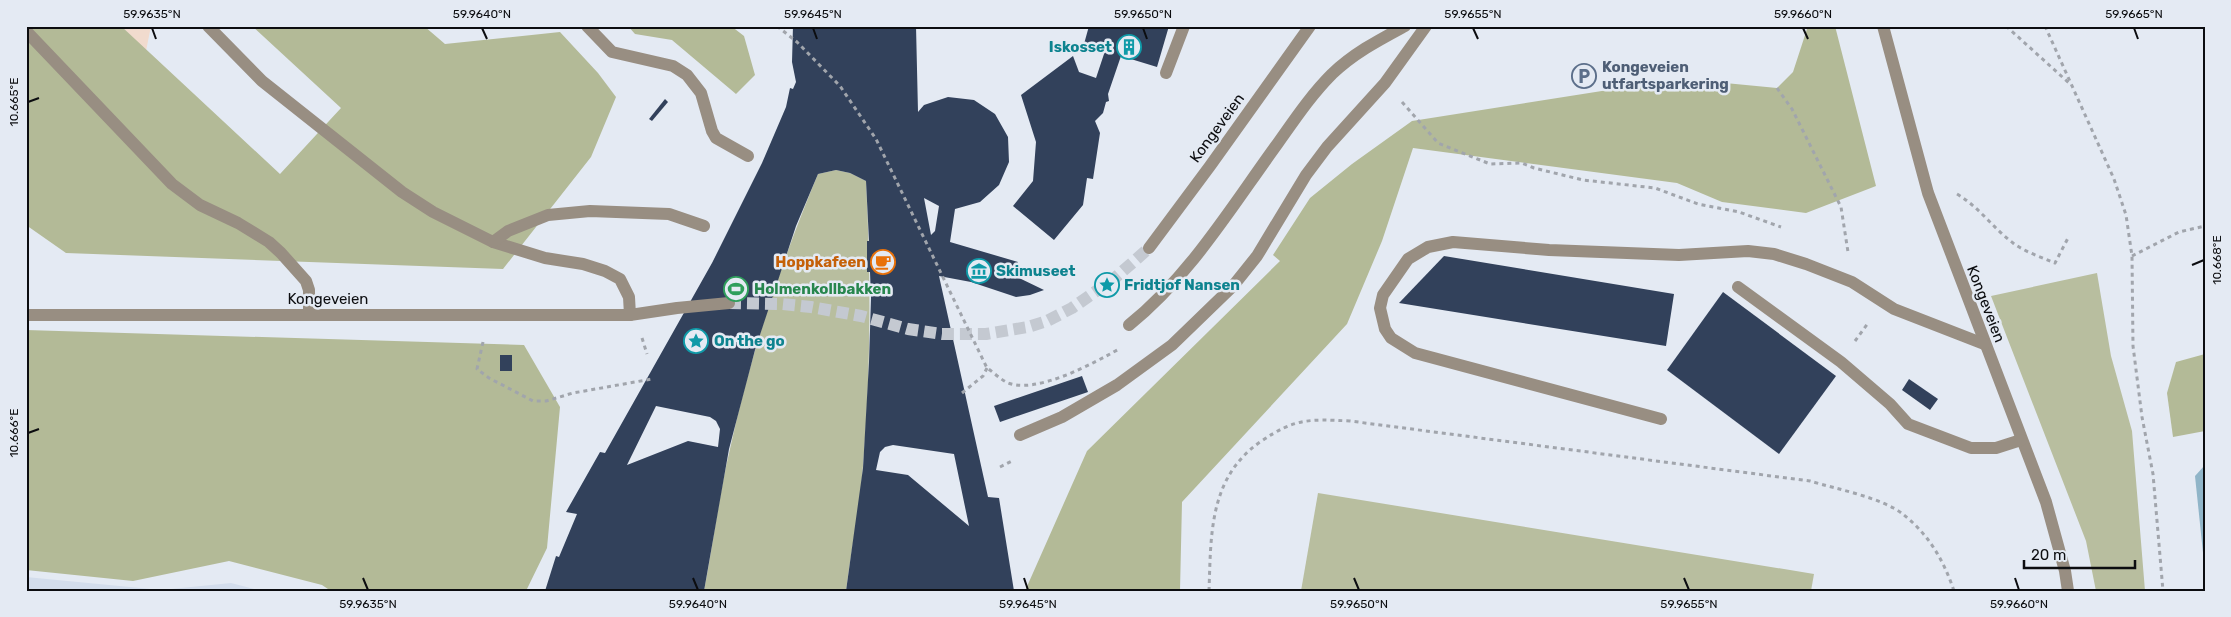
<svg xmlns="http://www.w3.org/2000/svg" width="2231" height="617" viewBox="0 0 2231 617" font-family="Rubik,sans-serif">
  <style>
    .commercial { fill: #f1dbce }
    .built { fill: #d3ddec }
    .green { fill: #b8be9f }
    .forest { fill: #b3ba97 }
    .water { fill: #90b5c8 }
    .building { fill: #32415b; fill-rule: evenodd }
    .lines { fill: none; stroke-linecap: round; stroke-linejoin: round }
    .minor-tunnel { stroke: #c4c9d1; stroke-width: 12; stroke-dasharray: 12 6; stroke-linecap: butt }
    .path { stroke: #a1a5ac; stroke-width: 3; stroke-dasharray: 4 4; stroke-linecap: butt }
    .minor { stroke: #988e82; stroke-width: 12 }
    .ticks { fill: none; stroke: #0c0d10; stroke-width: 2 }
    .labels { text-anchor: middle; stroke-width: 5; stroke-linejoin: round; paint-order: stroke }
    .culture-label { font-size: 15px; font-weight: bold; fill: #0d838f; stroke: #e4eaf3; text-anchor: start }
    .service-label { font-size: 15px; font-weight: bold; fill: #4e5e75; stroke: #e4eaf3; text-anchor: start }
    .street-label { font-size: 15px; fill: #0c0d10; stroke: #e4eaf3 }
    .food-label { font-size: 15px; font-weight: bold; fill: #c56008; stroke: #e4eaf3; text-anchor: end }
    .leisure-label { font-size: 15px; font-weight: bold; fill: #27864d; stroke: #e4eaf3; text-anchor: start }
    .neatline { fill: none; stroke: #0c0d10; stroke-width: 2 }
    .ticks-label { font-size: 12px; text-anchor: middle; fill: #0c0d10 }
  </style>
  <rect width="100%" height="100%" fill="#e4eaf3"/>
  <path class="commercial" d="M121,26H151L146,51Z"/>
  <path class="built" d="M26,577L161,590L231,583L262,591H26Z"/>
  <g class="green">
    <path d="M836,170L850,173L866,181C871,277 871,371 863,466C860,508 851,550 846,591H704C713,544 719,495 730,449C750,355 781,263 818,174Z"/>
    <path d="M2097,273L2111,356L2132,431L2145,591H2096L2086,541L1991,296Z"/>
    <path d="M1318,493L1814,574L1811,591H1301Z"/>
  </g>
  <g class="forest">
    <path d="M26,26H121L280,174L341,108L252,26H424L445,44L560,32L598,73L616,97L591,157L503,269L66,253L26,225Z"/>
    <path d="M628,26H731L744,36L755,75L736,94L672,40L635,34Z"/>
    <path d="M1818,26H1835L1876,186L1806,213L1722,202L1677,183L1413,148L1382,241L1347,324L1182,502L1180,591H1025L1087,451L1280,261L1273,255L1310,198L1352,164L1412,121L1659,82L1694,80L1777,88L1793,72L1807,29Z"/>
    <path d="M26,330L524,345L560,407L547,548L526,591H331L322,585L229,561L133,581L26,570Z"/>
    <path d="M2205,354V431L2173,437L2167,393L2176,362Z"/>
  </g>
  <path class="water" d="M2205,465V572L2195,476Z"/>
  <g class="building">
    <path d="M793,26H916L918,112L924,105L948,97L974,100L995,114L1008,137L1009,162L999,185L980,202L955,209L950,242L1018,262L1013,275L1044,290L1030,295L1016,297L971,282L939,276L988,497L999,498L1014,591H846L863,468L869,362L871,298L870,272H867V241H869L866,181L850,173L836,170L818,174L796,226L755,350L729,449L704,591H545L556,556L559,557L577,514L566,512L600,452L605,453L712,263L762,163L786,107L790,88L793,89L796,82L792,62ZM924,198L939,206L935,231L931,235ZM656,406L710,417L716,421L720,429L718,447L688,441L627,465ZM893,445L954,454L969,526L908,475L876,470L880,452L885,447Z"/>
    <path d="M1089,26H1169L1157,67L1121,56L1108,94L1109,101L1106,102L1103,113L1095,121L1100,133L1093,179L1087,178L1083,205L1054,240L1013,206L1033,181L1036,142L1021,95L1073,56L1079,72L1096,78L1105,51L1084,44Z"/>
    <path d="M665,99L668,102L652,121L649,119Z"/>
    <path d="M1444,256L1674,294L1666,346L1399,303Z"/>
    <path d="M1723,292L1836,376L1779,454L1667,370Z"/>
    <rect x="500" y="355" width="12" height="16"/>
    <path d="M1082,376L1088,392L1000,422L994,406Z"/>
    <path d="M1909,379L1938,399L1930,410L1902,390Z"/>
  </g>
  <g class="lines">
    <path class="minor-tunnel" d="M729,303L782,304L811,307L861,316L908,329L942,334H986L1028,327L1047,321L1072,308L1115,278L1149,248"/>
    <g class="path">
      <path d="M777,26L797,42L840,86L876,139L987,368C993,372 999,378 1006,382C1034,396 1094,363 1119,349"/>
      <path d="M2006,26L2069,83"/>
      <path d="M2045,26L2114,179L2126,215L2132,256L2133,346L2142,417L2153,474L2163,591"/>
      <path d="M1777,88L1792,109L1841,207L1848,252"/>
      <path d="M1402,102L1438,143L1490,164L1522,163L1534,168L1583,180L1655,188L1698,204L1739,212L1781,227"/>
      <path d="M1957,194C1979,207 1993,228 2013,243C2025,252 2041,257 2055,263L2068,238"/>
      <path d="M2132,256L2179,232L2205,226"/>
      <path d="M642,338L647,354"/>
      <path d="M1855,341L1868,323"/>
      <path d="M483,342L477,369L489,378L533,401H546L573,393L652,379"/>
      <path d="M962,393L983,376L987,368"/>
      <path d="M1000,467L1014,460"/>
      <path d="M1209,591C1211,534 1209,478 1260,442C1295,418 1309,419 1350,421L1810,481C1836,489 1884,498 1904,515C1929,535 1944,561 1954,591"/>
    </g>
    <g class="minor">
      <path d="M208,26L262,81L402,192L433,212L493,242L545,258L583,264L605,271L620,279L629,297L630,315"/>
      <path d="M587,26L612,52L673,66L687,75L701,93L712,131L716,138L748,156"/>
      <path d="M1883,26L1928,193L2046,502L2065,571L2068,591"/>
      <path d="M26,31L172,184L200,205L238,223L269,242L281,253L306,281L309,290V315"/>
      <path d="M1166,73L1184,26"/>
      <path d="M493,242L508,231L548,215L590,211L669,214L704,226"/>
      <path d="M1149,248L1210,166L1310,26"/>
      <path d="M1738,287L1841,362L1890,404L1908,424L1971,448H1996L2021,440"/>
      <path d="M26,315H630L677,308L729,303"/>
      <path d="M1129,325C1190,276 1232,206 1278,143C1295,119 1311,95 1332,74C1354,53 1379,40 1405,26"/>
      <path d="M1661,419L1415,353L1391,338L1385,329L1380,308L1383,295L1408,259L1428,247L1453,242L1549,250L1679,255L1748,251L1774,254L1806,264L1852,282L1894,309L1984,344"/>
      <path d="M1020,435L1062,417L1117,385L1172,345L1233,286L1257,256L1306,175L1327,147L1385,83L1426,26"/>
    </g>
  </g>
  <path class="ticks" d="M152,28L156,39M482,28L487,39M813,28L817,39M1143,28L1147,39M1473,28L1478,39M1803,28L1808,39M2134,28L2138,39M28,102L39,98M2192,265L2204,260M28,433L39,429M363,578L368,590M693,578L698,590M1024,578L1028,590M1354,578L1359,590M1684,578L1689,590M2015,578L2019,590"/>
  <defs>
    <symbol id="building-ring" viewBox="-11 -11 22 22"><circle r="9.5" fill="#e4eaf3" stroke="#0f9aa8" stroke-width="1.5"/><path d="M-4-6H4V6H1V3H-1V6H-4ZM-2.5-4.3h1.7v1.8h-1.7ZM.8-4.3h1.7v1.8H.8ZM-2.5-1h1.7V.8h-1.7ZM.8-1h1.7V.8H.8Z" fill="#0f9aa8"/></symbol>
    <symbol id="parking-ring" viewBox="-11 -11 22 22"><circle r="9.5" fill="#e4eaf3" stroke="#5c6f8a" stroke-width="1.5"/><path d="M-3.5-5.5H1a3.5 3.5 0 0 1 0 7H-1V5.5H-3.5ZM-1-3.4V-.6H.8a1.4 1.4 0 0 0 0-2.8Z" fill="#5c6f8a"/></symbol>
    <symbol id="cafe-ring" viewBox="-11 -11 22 22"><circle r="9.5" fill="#e4eaf3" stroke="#e8710a" stroke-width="1.5"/><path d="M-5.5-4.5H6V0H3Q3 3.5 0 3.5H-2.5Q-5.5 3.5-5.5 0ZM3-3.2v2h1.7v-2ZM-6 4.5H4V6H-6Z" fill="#e8710a"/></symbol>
    <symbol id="museum-ring" viewBox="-11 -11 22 22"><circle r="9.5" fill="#e4eaf3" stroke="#0f9aa8" stroke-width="1.5"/><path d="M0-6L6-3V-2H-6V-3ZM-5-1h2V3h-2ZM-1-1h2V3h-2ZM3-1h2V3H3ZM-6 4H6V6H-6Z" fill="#0f9aa8"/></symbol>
    <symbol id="sight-ring" viewBox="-11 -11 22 22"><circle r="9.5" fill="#e4eaf3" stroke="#0f9aa8" stroke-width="1.5"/><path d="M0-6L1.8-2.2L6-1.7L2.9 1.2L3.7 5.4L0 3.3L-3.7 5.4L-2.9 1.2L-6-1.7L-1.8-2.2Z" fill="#0f9aa8"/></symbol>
    <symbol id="stadium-ring" viewBox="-11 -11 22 22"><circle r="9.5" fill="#e4eaf3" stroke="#2e9e5b" stroke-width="1.5"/><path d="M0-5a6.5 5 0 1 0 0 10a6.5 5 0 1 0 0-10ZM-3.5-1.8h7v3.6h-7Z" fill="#2e9e5b"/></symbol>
  </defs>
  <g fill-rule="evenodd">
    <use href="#building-ring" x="1115" y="33" width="28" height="28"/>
    <use href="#parking-ring" x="1570" y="62" width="28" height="28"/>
    <use href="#cafe-ring" x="869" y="248" width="28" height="28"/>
    <use href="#museum-ring" x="965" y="257" width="28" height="28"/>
    <use href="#sight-ring" x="1093" y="271" width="28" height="28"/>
    <use href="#stadium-ring" x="722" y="275" width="28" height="28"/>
    <use href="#sight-ring" x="682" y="327" width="28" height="28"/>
  </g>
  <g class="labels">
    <g class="culture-label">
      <text x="1112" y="52" text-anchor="end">Iskosset</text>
      <text x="996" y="276">Skimuseet</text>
      <text x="1124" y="290">Fridtjof Nansen</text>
      <text x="714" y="346">On the go</text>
    </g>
    <g class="service-label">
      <text x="1602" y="72">Kongeveien<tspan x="1602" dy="17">utfartsparkering</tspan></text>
    </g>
    <g class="street-label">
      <text transform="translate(1217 128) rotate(-54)" y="5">Kongeveien</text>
      <text x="328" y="304">Kongeveien</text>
      <text transform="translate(1986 304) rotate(69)" y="5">Kongeveien</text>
    </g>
    <g class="food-label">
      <text x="866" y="267">Hoppkafeen</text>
    </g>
    <g class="leisure-label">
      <text x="754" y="294">Holmenkollbakken</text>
    </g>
  </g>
  <rect width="2231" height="617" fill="none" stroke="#e4eaf3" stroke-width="55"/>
  <path d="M2024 560v8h111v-8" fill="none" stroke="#0c0d10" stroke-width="2.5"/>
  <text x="2031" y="560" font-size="15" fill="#0c0d10" stroke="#e4eaf3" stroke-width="4" paint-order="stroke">20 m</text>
  <rect x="28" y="28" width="2176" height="562" class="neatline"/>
  <g class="ticks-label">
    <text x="152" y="18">59.9635°N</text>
    <text x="482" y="18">59.9640°N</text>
    <text x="813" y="18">59.9645°N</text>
    <text x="1143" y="18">59.9650°N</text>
    <text x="1473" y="18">59.9655°N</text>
    <text x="1803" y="18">59.9660°N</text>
    <text x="2134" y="18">59.9665°N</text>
    <text transform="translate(14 102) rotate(-90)" y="4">10.665°E</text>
    <text transform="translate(2217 260) rotate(-90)" y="4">10.668°E</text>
    <text transform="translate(14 433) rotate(-90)" y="4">10.666°E</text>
    <text x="368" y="608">59.9635°N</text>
    <text x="698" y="608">59.9640°N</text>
    <text x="1028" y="608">59.9645°N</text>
    <text x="1359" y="608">59.9650°N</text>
    <text x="1689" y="608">59.9655°N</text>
    <text x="2019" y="608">59.9660°N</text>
  </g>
</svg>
